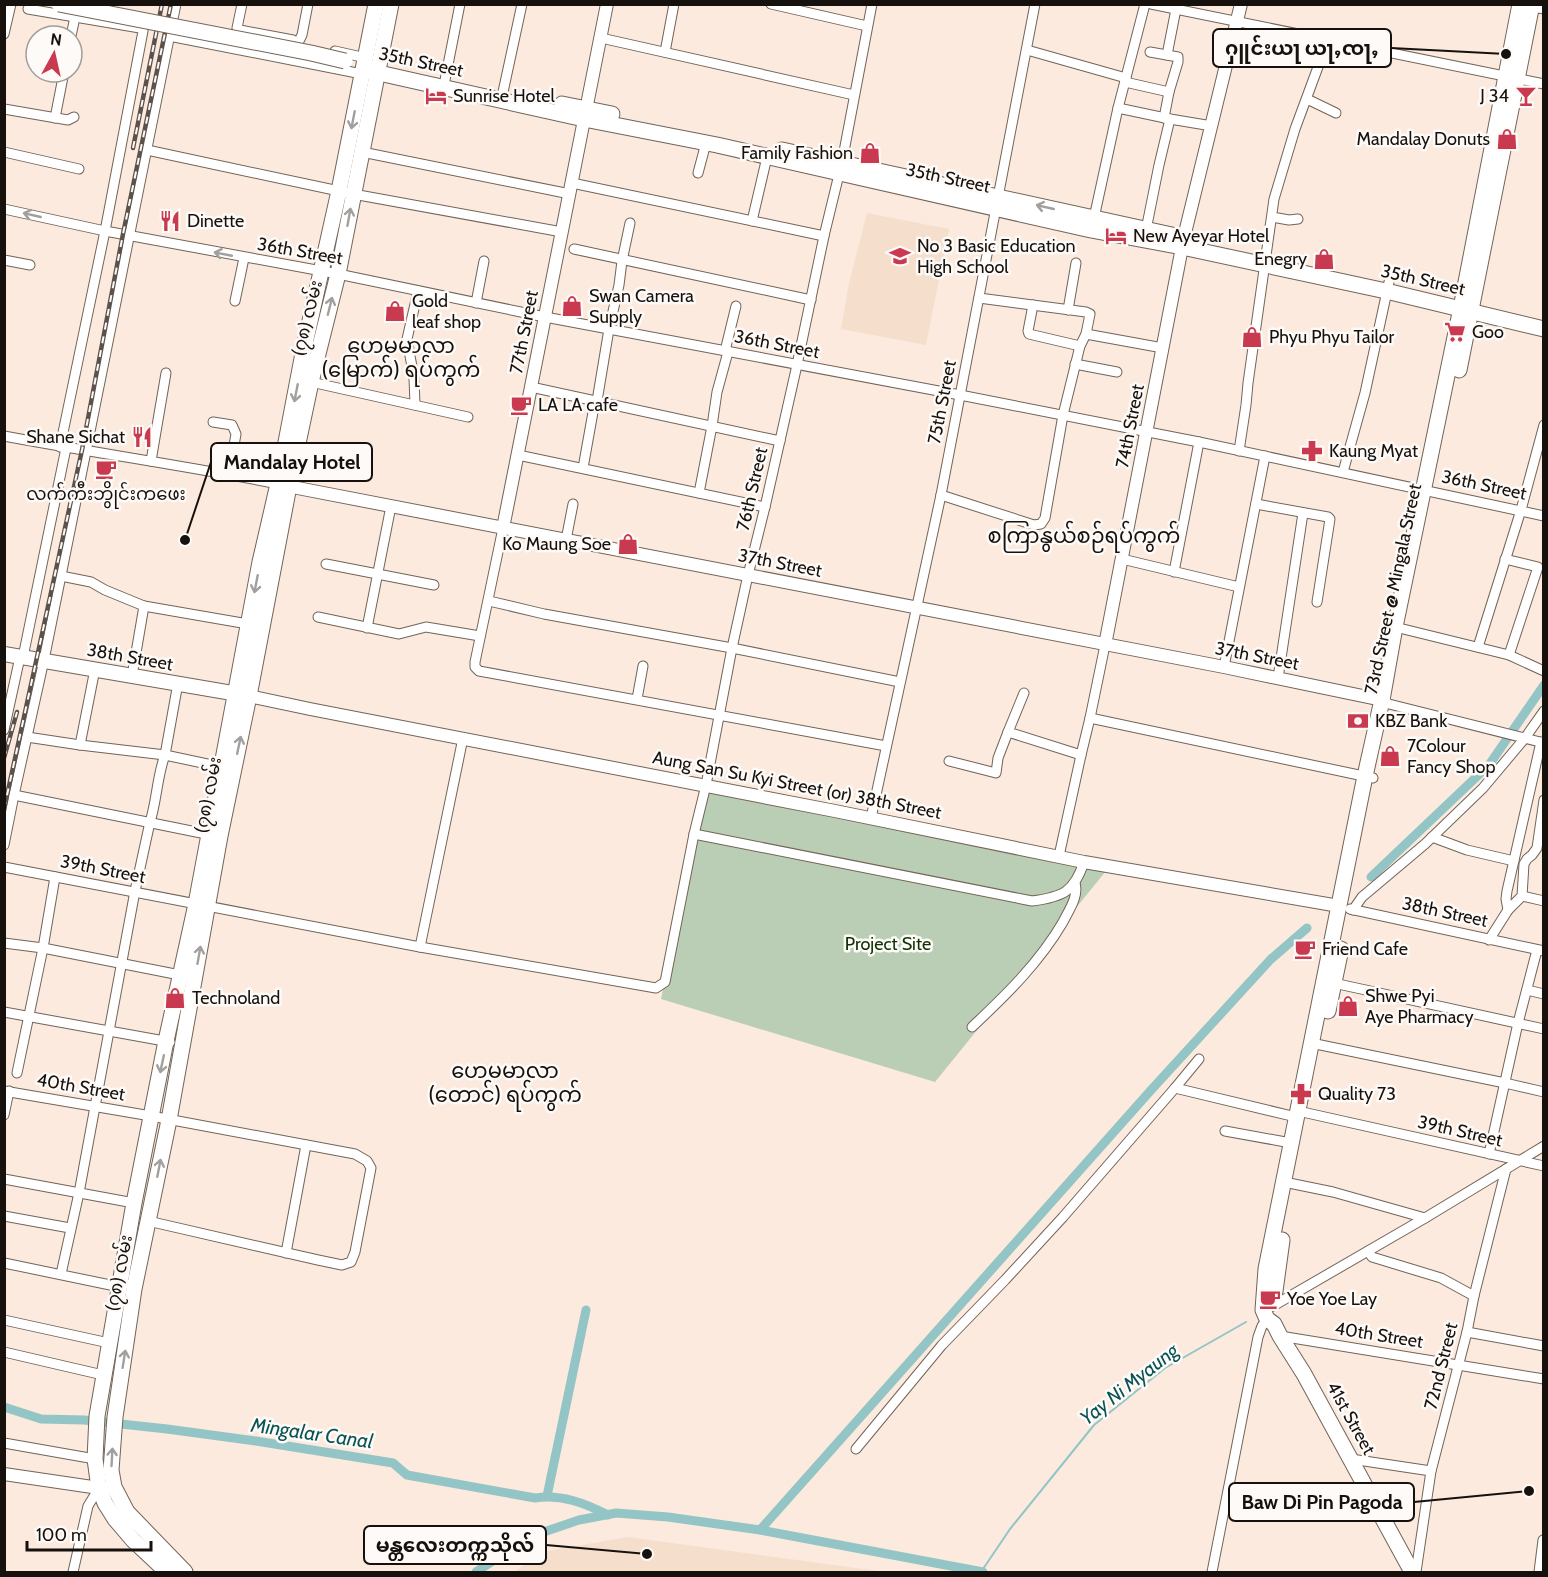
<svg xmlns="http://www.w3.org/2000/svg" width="1548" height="1577" viewBox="0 0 1548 1577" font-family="Cabin,'Noto Sans Myanmar',sans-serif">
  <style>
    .built { fill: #f5dfcc }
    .green { fill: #baceb5 }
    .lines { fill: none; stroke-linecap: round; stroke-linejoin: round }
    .stream { stroke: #93c5c6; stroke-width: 2 }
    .canal { stroke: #93c5c6; stroke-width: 9 }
    .minor-casing { stroke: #726458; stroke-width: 11 }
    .tertiary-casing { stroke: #726458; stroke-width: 14 }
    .secondary-casing { stroke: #726458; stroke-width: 16 }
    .primary-casing { stroke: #726458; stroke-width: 17 }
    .minor { stroke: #fff; stroke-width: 9 }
    .tertiary { stroke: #fff; stroke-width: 12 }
    .secondary { stroke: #fff; stroke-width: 14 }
    .primary { stroke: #fff; stroke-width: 15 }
    .rail-casing { stroke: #5c524c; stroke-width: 4.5 }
    .rail { stroke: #fdfaf7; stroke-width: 2; stroke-dasharray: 7; stroke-linecap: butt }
    .primary-bridge-casing { stroke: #726458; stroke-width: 17; stroke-linecap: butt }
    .primary-bridge { stroke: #fff; stroke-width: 15 }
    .oneway { stroke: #a2a09e }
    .labels { text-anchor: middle; stroke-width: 5; stroke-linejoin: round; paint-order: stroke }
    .street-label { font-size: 18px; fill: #17110d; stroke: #fdfaf7 }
    .poi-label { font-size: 18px; fill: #17110d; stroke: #fdfaf7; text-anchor: start }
    .park-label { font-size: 18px; fill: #0f3204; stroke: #fdfaf7 }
    .water-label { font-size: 20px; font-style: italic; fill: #075355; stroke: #fdfaf7 }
    .quarter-label { font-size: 21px; fill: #17110d; stroke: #fdfaf7 }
    .leader { fill: none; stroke: #17110d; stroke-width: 2 }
    .callout-dot { fill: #17110d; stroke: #fdfaf7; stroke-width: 2 }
    .callout { fill: #fdfaf7; stroke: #17110d; stroke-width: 2 }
    .callout-label { font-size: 20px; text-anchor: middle; font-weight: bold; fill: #17110d }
  </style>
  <rect width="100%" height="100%" fill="#fbeadd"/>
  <g class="built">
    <path d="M867,213L949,229L926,345L841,329L849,283Z"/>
    <path d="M628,1537L767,1556L886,1572H514L542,1552Z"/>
  </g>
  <path class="green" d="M706,785L1110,866L935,1082L661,999Z"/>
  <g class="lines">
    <path class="stream" d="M981,1572L1010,1529L1094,1425L1165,1368L1246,1322"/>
    <g class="canal">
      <path d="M1371,877L1489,765L1544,685"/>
      <path d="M4,1407L41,1419L84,1420L167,1429L256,1441L393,1463L407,1475L535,1498C561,1494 585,1503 608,1515"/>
      <path d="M547,1496L586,1310"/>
      <path d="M760,1530L1152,1089L1271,959L1307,928"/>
      <path d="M476,1572L529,1537L579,1520L616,1513L668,1517L760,1530L983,1572"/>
    </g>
    <defs>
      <g id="minor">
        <path d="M242,4L237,28L240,30L293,40L298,43L302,35L308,4"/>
        <path d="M771,4L867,26"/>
        <path d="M1151,4L1544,84"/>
        <path d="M1528,6L1544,9"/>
        <path d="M28,9L140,28L143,31L105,231L60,447"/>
        <path d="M4,34L11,4"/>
        <path d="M71,36L75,17"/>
        <path d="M169,36L362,74"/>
        <path d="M601,38L854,95"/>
        <path d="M1027,50L1126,78"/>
        <path d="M335,51L366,58"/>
        <path d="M665,52L674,4"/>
        <path d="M1150,52L1178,57V62L1169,92L1164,118"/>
        <path d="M1167,55L1176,9"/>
        <path d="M445,80L460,4"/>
        <path d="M1125,82L1169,92"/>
        <path d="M503,92L522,4"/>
        <path d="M1307,99L1336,113"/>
        <path d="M1118,108L1170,119L1212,126"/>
        <path d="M4,109L68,120L74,117"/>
        <path d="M55,118L64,72"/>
        <path d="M147,150L353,194L562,232"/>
        <path d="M4,152L79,169"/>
        <path d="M362,152L570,194"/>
        <path d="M698,173L706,143"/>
        <path d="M572,183L824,236"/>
        <path d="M4,209L105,231L338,274L545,317L960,395L1199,442L1544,516"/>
        <path d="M1272,217L1289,220L1298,219"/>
        <path d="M1094,218L1118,108L1145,4"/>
        <path d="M752,221L767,157"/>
        <path d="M1146,230L1159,165L1170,119"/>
        <path d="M574,249L811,300"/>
        <path d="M4,260L30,265"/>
        <path d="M235,301L244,258"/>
        <path d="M476,303L484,261"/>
        <path d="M1033,305L1028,331L1029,334L1080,346"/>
        <path d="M1068,310L1076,263"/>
        <path d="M1086,334L1163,348"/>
        <path d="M725,351L736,306"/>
        <path d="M1075,364L1117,372"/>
        <path d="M311,382L468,417"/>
        <path d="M531,387L780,441"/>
        <path d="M597,401L609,329L619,285L622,261L630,223"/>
        <path d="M415,405L414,378L407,339L418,291"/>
        <path d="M213,422L232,425L236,434L229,474"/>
        <path d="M4,436C95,453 187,466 278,484"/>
        <path d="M1239,451L1246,405L1248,383L1274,199L1295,129L1328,40"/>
        <path d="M518,455L765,507"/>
        <path d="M151,461L166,373"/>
        <path d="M583,468L595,401"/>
        <path d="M1343,472L1365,393L1389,282"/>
        <path d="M699,493L712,426L717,392L728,352"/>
        <path d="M941,495L1034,525L1041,524L1045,518L1063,415L1080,346L1086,334L1090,314L1086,312L979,298"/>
        <path d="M1256,504L1328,517L1330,519L1317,602"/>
        <path d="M503,528L475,662V667L479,671L886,746"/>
        <path d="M566,540L573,504"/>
        <path d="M1122,559L1239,587"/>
        <path d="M1505,559L1538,567L1509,655"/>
        <path d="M326,564L434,585"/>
        <path d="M1174,572L1199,442"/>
        <path d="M61,576L91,582L105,590L144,606L248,624"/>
        <path d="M489,601L544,614L732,648L900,682"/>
        <path d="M318,617L399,634L426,627L480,636"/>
        <path d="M1395,627L1509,655L1544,671"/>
        <path d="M367,628L391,506"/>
        <path d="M1478,647L1521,510L1544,425"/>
        <path d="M23,657L66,448"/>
        <path d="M1224,667L1265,456"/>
        <path d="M132,676L144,606"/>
        <path d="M1278,678L1303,513"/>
        <path d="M1024,693L1008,732L1081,755"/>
        <path d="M637,699L643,666"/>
        <path d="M1382,700L1389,704L1544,743"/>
        <path d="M1090,718L1373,778"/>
        <path d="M4,730L20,657"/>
        <path d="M27,737L80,745L165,755L226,768"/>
        <path d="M80,745L95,669"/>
        <path d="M949,761L996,773L998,758L1008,732"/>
        <path d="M14,795L211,835"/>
        <path d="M871,818L941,495L1035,4"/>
        <path d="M694,834L1032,901C1063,897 1074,892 1084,862"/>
        <path d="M1432,837L1467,850L1514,861"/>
        <path d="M4,845L14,795L44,660L176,4"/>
        <path d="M1059,856L1081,755L1090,718L1105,645"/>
        <path d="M4,867L420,947L656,988L665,982L694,834L706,785L732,648L748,575L765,507L797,365L824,236L842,162L872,4"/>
        <path d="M1522,896L1544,901"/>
        <path d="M1350,909L1544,951"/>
        <path d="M1353,910L1362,897L1425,844L1483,788L1525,738L1544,711"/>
        <path d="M1508,910L1506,899L1507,891L1541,742"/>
        <path d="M1489,940L1508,910L1522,896L1524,864L1527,859L1532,855L1537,848L1544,800"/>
        <path d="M4,943L43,948L185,976"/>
        <path d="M420,947L463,738"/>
        <path d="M1329,982L1544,1029"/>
        <path d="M1527,990L1544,994"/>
        <path d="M4,1012L170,1042"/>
        <path d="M972,1027C1006,995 1039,963 1063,922C1069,910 1079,896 1075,883"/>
        <path d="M1311,1043L1505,1083L1544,1092"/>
        <path d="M17,1073L43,948L55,877"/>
        <path d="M1175,1088L1296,1117"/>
        <path d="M4,1091L151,1116L355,1154L367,1161L371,1168L355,1252L351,1262L342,1265L318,1260L148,1221"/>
        <path d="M1298,1111L1544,1166"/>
        <path d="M4,1115L9,1091"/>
        <path d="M1225,1131L1291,1143"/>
        <path d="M1489,1154L1518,1023L1537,950"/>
        <path d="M4,1179L134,1203"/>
        <path d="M1284,1182L1333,1192L1425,1218"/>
        <path d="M4,1216L70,1228"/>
        <path d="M1368,1251L1372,1257L1441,1278L1474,1296"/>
        <path d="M286,1253L306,1145"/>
        <path d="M4,1263L120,1287"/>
        <path d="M61,1274L79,1193L135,891L150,822C157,800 157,776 165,755L178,683"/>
        <path d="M1263,1310L1273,1306L1425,1218L1544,1146"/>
        <path d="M4,1320L109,1343"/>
        <path d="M1467,1332L1544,1346"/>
        <path d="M1280,1336L1544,1379"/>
        <path d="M4,1352L103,1375"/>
        <path d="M4,1443L95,1459"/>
        <path d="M856,1449L942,1345L1005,1280L1063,1217L1175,1088L1199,1059"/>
        <path d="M1351,1459L1431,1471"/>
        <path d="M73,1572L88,1506L99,1488"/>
        <path d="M1212,1572L1258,1337L1262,1326L1267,1319"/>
        <path d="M1416,1572L1431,1471L1467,1332L1474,1296L1506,1169"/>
        <path d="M1539,1572L1543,1540"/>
      </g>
      <g id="tertiary">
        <path d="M282,485L1224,667L1382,700"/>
        <path d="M503,528L607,4"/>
        <path d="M1105,645L1184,237L1241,4"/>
        <path d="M249,696L310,709L835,811L1084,862L1339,906"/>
        <path d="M4,1474L99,1488H107"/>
      </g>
      <path id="secondary" d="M4,654L244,695"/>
      <g id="primary">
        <path d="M370,71L584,119L717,145L1091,230L1182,247L1386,291L1544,329"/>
        <path d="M562,104L612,114"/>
        <path d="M782,150L1190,239"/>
        <path d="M1459,370L1532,4"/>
        <path d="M1328,1011L1341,949"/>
        <path d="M1275,1291L1282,1240"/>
        <path d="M167,1572L133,1540L115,1519L105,1503L99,1488L95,1459L97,1416L134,1203L166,1041L196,904L260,562L278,484L304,348L339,191L376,4"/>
        <path d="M185,1572L127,1512L114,1487L111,1470L115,1417L134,1289L169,1120L220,836L249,696L289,486L311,382L338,274L391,4"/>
        <path d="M1412,1572L1304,1374L1280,1336L1274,1324L1267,1319L1263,1310L1266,1269L1365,776L1382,700L1395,627L1461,308L1520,4"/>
      </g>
    </defs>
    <use href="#minor" class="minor-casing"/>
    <use href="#tertiary" class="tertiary-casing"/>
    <use href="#secondary" class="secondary-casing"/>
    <use href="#primary" class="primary-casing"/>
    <use href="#minor" class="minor"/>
    <use href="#tertiary" class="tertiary"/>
    <use href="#secondary" class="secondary"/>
    <use href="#primary" class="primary"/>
    <defs>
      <g id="rail">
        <path d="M133,148L162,4"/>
        <path d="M4,758L17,712"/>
        <path d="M4,809L82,450L123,234L171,4"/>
      </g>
    </defs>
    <use href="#rail" class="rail-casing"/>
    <use href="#rail" class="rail"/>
    <defs>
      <path id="primary-bridge" d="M59,4L311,53L345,61"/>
    </defs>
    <use href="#primary-bridge" class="primary-bridge-casing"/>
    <use href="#primary-bridge" class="primary-bridge"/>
  </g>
  <defs><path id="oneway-shaft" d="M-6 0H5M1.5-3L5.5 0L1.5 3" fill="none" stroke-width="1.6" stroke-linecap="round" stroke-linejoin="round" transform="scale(1.5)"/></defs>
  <g class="oneway">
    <use href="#oneway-shaft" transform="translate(353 120) rotate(101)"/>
    <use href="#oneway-shaft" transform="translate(1045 207) rotate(-167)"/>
    <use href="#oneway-shaft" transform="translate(32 215) rotate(-167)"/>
    <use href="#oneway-shaft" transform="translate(349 217) rotate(-80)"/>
    <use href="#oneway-shaft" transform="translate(223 254) rotate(-169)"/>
    <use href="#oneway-shaft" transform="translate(330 306) rotate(-76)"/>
    <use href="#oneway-shaft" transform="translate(296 393) rotate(101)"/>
    <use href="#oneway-shaft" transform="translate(256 584) rotate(101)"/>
    <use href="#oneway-shaft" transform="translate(239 745) rotate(-78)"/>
    <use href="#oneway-shaft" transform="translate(199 955) rotate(-80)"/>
    <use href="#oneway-shaft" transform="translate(162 1064) rotate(102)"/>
    <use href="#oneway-shaft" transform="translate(159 1168) rotate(-79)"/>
    <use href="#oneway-shaft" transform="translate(124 1359) rotate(-81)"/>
    <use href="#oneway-shaft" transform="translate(112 1457) rotate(-87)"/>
  </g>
  <defs>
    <symbol id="hotel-bare" viewBox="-9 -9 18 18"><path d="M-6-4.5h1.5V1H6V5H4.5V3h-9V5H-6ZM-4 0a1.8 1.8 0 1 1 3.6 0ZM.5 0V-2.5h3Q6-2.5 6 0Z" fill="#c93950" stroke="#fdfaf7" stroke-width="2.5" paint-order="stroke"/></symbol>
    <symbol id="bar-bare" viewBox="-9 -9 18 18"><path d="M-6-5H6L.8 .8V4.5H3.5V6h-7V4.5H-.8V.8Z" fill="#c93950" stroke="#fdfaf7" stroke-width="2.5" paint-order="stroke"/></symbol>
    <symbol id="shop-bare" viewBox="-9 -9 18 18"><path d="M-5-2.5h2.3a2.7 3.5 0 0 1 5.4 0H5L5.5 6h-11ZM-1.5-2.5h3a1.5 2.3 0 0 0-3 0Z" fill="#c93950" stroke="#fdfaf7" stroke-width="2.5" paint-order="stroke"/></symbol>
    <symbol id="restaurant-bare" viewBox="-9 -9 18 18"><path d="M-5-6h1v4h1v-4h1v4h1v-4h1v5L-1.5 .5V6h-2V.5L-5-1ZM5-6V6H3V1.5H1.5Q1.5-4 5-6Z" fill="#c93950" stroke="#fdfaf7" stroke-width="2.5" paint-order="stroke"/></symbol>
    <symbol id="school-bare" viewBox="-9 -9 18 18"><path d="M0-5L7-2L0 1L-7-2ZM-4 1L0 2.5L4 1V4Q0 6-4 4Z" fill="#c93950" stroke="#fdfaf7" stroke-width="2.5" paint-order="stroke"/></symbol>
    <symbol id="supermarket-bare" viewBox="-9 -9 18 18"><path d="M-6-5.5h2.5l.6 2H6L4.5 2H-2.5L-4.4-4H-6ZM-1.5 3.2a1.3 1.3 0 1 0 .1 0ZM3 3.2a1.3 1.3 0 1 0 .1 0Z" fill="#c93950" stroke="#fdfaf7" stroke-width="2.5" paint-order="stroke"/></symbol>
    <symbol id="cafe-bare" viewBox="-9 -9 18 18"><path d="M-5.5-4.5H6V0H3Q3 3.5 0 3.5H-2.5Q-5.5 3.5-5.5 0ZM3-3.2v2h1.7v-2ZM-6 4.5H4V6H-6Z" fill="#c93950" stroke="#fdfaf7" stroke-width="2.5" paint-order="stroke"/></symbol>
    <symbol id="pharmacy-bare" viewBox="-9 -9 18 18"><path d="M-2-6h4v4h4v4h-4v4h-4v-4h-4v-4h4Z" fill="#c93950" stroke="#fdfaf7" stroke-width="2.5" paint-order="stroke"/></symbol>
    <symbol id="bank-bare" viewBox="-9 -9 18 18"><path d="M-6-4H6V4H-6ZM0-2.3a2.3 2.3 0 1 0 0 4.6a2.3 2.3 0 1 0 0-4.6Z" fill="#c93950" stroke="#fdfaf7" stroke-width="2.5" paint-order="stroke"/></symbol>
  </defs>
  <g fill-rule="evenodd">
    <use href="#hotel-bare" x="421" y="81" width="30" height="30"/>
    <use href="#bar-bare" x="1511" y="81" width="30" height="30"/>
    <use href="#shop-bare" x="1492" y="124" width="30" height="30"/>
    <use href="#shop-bare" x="855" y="138" width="30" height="30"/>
    <use href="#restaurant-bare" x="155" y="206" width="30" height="30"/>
    <use href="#hotel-bare" x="1101" y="221" width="30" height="30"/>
    <use href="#school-bare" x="885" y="241" width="30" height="30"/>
    <use href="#shop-bare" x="1309" y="244" width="30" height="30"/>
    <use href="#shop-bare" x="557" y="291" width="30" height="30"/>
    <use href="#shop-bare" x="380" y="296" width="30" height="30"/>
    <use href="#supermarket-bare" x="1440" y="317" width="30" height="30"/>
    <use href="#shop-bare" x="1237" y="322" width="30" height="30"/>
    <use href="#cafe-bare" x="506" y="390" width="30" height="30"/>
    <use href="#restaurant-bare" x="127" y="422" width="30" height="30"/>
    <use href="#pharmacy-bare" x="1297" y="436" width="30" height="30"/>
    <use href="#cafe-bare" x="91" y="454" width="30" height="30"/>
    <use href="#shop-bare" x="613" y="529" width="30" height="30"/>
    <use href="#bank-bare" x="1343" y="706" width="30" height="30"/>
    <use href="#shop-bare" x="1375" y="741" width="30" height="30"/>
    <use href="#cafe-bare" x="1290" y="934" width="30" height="30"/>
    <use href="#shop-bare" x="160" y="983" width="30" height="30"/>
    <use href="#shop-bare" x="1333" y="991" width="30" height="30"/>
    <use href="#pharmacy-bare" x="1286" y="1079" width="30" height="30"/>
    <use href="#cafe-bare" x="1255" y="1284" width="30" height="30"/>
  </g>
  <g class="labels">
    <g class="street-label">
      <text transform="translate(421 62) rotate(12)" y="6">35th Street</text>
      <text transform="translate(948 178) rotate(12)" y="6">35th Street</text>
      <text transform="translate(300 251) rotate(10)" y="6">36th Street</text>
      <text transform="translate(1423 280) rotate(13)" y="6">35th Street</text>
      <text transform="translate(307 318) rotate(-76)" y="6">(၇၈) လမ်း</text>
      <text transform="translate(524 332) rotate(-79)" y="6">77th Street</text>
      <text transform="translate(777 344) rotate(11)" y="6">36th Street</text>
      <text transform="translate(942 402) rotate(-79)" y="6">75th Street</text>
      <text transform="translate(1130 426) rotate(-79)" y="6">74th Street</text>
      <text transform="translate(1484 485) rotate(12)" y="6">36th Street</text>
      <text transform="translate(752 489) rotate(-77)" y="6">76th Street</text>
      <text transform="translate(780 563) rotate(11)" y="6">37th Street</text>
      <text transform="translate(1393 589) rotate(-78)" y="6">73rd Street @ Mingala Street</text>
      <text transform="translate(1257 656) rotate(11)" y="6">37th Street</text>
      <text transform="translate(130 657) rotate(10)" y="6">38th Street</text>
      <text transform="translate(797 785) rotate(11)" y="6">Aung San Su Kyi Street (or) 38th Street</text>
      <text transform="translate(208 795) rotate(-79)" y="6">(၇၈) လမ်း</text>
      <text transform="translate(103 869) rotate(11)" y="6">39th Street</text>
      <text transform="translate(1445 912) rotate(12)" y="6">38th Street</text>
      <text transform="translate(81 1087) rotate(10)" y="6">40th Street</text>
      <text transform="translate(1460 1131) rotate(13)" y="6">39th Street</text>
      <text transform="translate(119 1273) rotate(-79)" y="6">(၇၈) လမ်း</text>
      <text transform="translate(1379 1335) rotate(9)" y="6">40th Street</text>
      <text transform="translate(1441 1366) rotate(-76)" y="6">72nd Street</text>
      <text transform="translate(1351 1418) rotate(61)" y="6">41st Street</text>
    </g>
    <g class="poi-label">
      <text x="453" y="102">Sunrise Hotel</text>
      <text x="1509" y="102" text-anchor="end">J 34</text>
      <text x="1490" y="145" text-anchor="end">Mandalay Donuts</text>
      <text x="853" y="159" text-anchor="end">Family Fashion</text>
      <text x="187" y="227">Dinette</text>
      <text x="1133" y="242">New Ayeyar Hotel</text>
      <text x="917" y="252">No 3 Basic Education<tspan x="917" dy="21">High School</tspan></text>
      <text x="1307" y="265" text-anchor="end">Enegry</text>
      <text x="589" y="302">Swan Camera<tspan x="589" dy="21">Supply</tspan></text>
      <text x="412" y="307">Gold<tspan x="412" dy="21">leaf shop</tspan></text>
      <text x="1472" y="338">Goo</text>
      <text x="1269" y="343">Phyu Phyu Tailor</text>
      <text x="538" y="411">LA LA cafe</text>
      <text x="125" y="443" text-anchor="end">Shane Sichat</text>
      <text x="1329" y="457">Kaung Myat</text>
      <text x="106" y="500" text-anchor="middle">လက်ကီးဘွိုင်းကဖေး</text>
      <text x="611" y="550" text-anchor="end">Ko Maung Soe</text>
      <text x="1375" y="727">KBZ Bank</text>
      <text x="1407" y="752">7Colour<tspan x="1407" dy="21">Fancy Shop</tspan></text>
      <text x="1322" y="955">Friend Cafe</text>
      <text x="1365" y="1002">Shwe Pyi<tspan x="1365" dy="21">Aye Pharmacy</tspan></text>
      <text x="192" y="1004">Technoland</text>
      <text x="1318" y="1100">Quality 73</text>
      <text x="1287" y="1305">Yoe Yoe Lay</text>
    </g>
    <g class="park-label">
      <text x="888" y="950">Project Site</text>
    </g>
    <g class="water-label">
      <text transform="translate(1129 1384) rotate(-38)" y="7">Yay Ni Myaung</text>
      <text transform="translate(312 1433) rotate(8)" y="7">Mingalar Canal</text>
    </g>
    <g class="quarter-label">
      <text x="401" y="353">ဟေမမာလာ<tspan x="401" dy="24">(မြောက်) ရပ်ကွက်</tspan></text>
      <text x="1084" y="543">စကြာနွယ်စဉ်ရပ်ကွက်</text>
      <text x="505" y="1078">ဟေမမာလာ<tspan x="505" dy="24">(တောင်) ရပ်ကွက်</tspan></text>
    </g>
  </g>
  <path class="leader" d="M1506 54L1391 48M185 540L211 462M1529 1491L1414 1502M647 1554L546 1545"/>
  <g class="callout-dot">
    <circle cx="1506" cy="54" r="6"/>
    <circle cx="185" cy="540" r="6"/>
    <circle cx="1529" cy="1491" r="6"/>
    <circle cx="647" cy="1554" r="6"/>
  </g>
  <g class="callout">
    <rect x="1213" y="29" width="178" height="38" rx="6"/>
    <rect x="211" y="443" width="161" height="38" rx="6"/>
    <rect x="1229" y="1483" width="185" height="38" rx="6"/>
    <rect x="364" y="1526" width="182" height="38" rx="6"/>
  </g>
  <g class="callout-label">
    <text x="1302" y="55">ႁူင်းယႃ ယႃႇၸႃႇ</text>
    <text x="292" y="469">Mandalay Hotel</text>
    <text x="1322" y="1509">Baw Di Pin Pagoda</text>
    <text x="455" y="1552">မန္တလေးတက္ကသိုလ်</text>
  </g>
  <rect width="1548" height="1577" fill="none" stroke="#17110d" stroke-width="12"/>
  <g transform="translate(54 54) rotate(8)"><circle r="28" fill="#fdfaf7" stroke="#a19d99" stroke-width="1.5"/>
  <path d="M0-4.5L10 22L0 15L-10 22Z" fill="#c93950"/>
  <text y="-9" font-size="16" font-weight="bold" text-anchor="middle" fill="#17110d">N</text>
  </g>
  <path d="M27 1541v9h124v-9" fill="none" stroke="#17110d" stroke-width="3"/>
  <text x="36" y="1541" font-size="18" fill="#17110d" stroke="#fdfaf7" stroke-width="4.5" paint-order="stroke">100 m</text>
</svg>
